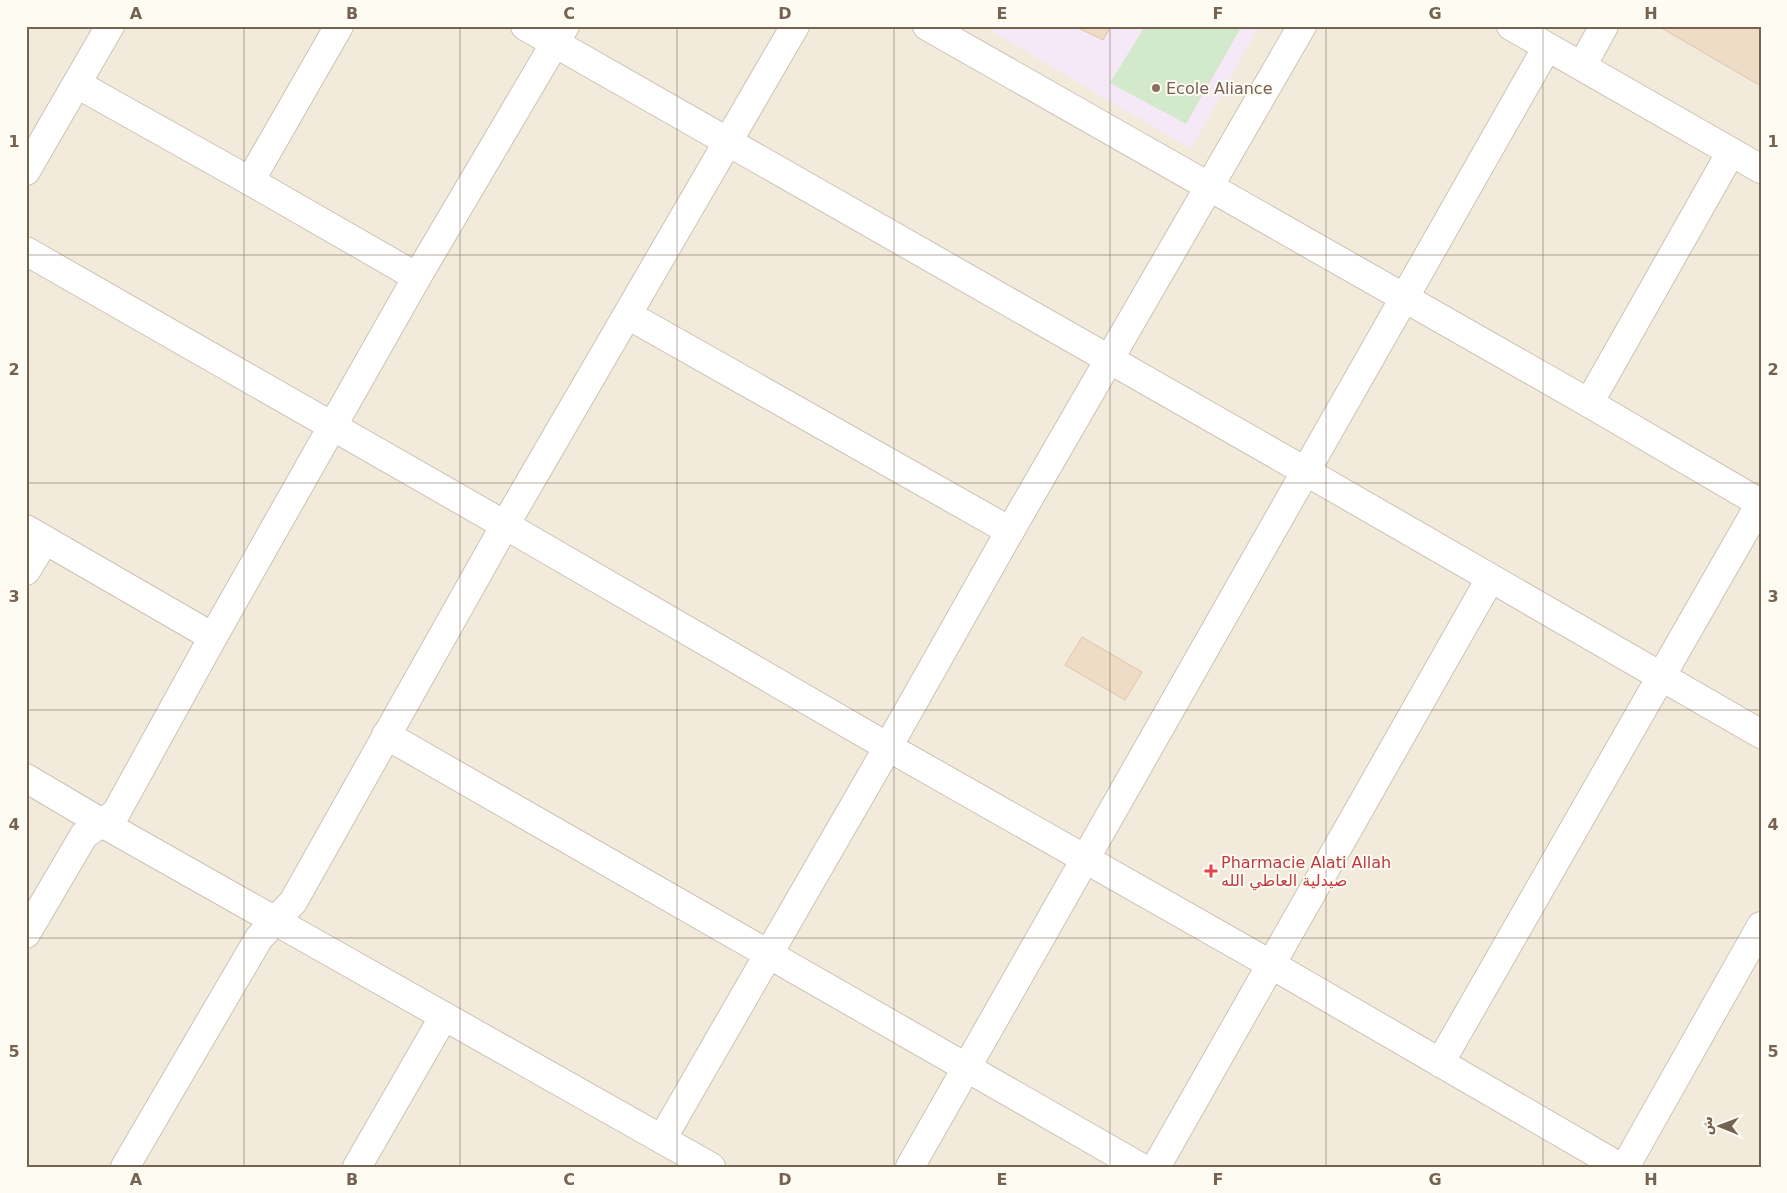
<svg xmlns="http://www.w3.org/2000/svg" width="1787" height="1193" viewBox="0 0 1787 1193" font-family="'DejaVu Sans','Noto Sans Arabic',sans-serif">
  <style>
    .residential { fill: #f2ebdc }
    .education { fill: #f5e9f8 }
    .pitch { fill: #d3e9cb }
    .building { fill: #eedcc7; stroke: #e0c5a8 }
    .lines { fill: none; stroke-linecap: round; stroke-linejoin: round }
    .minor-casing { stroke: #cdc2b3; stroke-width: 30 }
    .minor { stroke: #fff; stroke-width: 28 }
    .grid { fill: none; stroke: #756351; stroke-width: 1; stroke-opacity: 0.55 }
    .education-dot { fill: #8d6e63; stroke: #fefbf3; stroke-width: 2 }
    .health-dot { fill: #e0444e; stroke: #fefbf3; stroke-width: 2 }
    .labels { text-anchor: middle; stroke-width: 4; stroke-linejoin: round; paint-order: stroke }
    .education-label { font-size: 16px; fill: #785e54; stroke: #fefbf3; text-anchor: start }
    .health-label { font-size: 16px; fill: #be3a42; stroke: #fefbf3; text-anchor: start }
    .neatline { fill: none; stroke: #756351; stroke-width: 2 }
    .grid-label { font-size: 16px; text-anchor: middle; font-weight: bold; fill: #756351 }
  </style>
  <rect width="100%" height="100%" fill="#fbf8ed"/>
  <rect class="residential" x="26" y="26" width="1735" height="1141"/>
  <path class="education" d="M983,26H1259L1191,149Z"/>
  <path class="pitch" d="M1145,26H1242L1186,124L1110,83Z"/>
  <g class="building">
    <path d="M1074,26H1111L1103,40Z"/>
    <path d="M1658,26H1761V86Z"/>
    <path d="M1082,637L1142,672L1125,700L1065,665Z"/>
  </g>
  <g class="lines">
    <defs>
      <g id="minor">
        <path d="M525,26L1305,471L1761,734"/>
        <path d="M927,26L1589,403L1760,503"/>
        <path d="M1511,26L1761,169"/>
        <path d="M1582,66L1604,26"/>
        <path d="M77,84L250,181L417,277"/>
        <path d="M26,171L110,26"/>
        <path d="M250,181L339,26"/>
        <path d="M26,251L505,525L888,747L1272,965L1620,1167"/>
        <path d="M628,315L1010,531"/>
        <path d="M1589,403L1731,152"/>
        <path d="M26,529L213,637"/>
        <path d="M26,571L45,540"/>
        <path d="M386,735L1140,1167"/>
        <path d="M26,778L102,823L711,1167"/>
        <path d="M26,934L84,835L116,813L213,637L417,277L565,26"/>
        <path d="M1440,1063L1761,502"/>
        <path d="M662,1139L888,747L1010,531L1302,26"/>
        <path d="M125,1167L259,938L293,902L505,525L795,26"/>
        <path d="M357,1167L444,1016"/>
        <path d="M910,1167L1547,47"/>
        <path d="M1156,1167L1490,579"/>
        <path d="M1625,1167L1761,926"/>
      </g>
    </defs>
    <use href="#minor" class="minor-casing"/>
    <use href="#minor" class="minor"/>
  </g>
  <path class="grid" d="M244,26V1167M460,26V1167M677,26V1167M894,26V1167M1110,26V1167M1326,26V1167M1543,26V1167M26,255H1761M26,483H1761M26,710H1761M26,938H1761"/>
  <circle class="education-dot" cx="1156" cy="88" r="5"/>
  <path class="health-dot" d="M1208.5 863.5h5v5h5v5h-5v5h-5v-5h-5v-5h5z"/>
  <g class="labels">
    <g class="education-label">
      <text x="1166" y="94">Ecole Aliance</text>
    </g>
    <g class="health-label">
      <text x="1221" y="868">Pharmacie Alati Allah<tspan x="1221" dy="18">صيدلية العاطي الله</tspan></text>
    </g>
  </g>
  <rect width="1787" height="1193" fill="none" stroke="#fefbf3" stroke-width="55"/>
  <g transform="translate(1720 1126) rotate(271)" stroke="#fefbf3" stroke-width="4" paint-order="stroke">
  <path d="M0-4L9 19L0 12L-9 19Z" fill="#756351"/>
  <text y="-8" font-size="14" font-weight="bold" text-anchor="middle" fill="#756351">ش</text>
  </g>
  <rect x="28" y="28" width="1732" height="1138" class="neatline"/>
  <g class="grid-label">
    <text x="136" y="19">A</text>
    <text x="352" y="19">B</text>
    <text x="569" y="19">C</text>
    <text x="785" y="19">D</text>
    <text x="1002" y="19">E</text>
    <text x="1218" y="19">F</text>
    <text x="1435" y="19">G</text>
    <text x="1651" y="19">H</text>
    <text x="14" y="147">1</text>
    <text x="1773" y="147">1</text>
    <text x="14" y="375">2</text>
    <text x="1773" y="375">2</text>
    <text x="14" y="602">3</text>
    <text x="1773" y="602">3</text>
    <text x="14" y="830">4</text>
    <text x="1773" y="830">4</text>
    <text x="14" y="1057">5</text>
    <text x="1773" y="1057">5</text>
    <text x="136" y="1185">A</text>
    <text x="352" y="1185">B</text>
    <text x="569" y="1185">C</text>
    <text x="785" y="1185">D</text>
    <text x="1002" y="1185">E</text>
    <text x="1218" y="1185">F</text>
    <text x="1435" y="1185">G</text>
    <text x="1651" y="1185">H</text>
  </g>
</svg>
